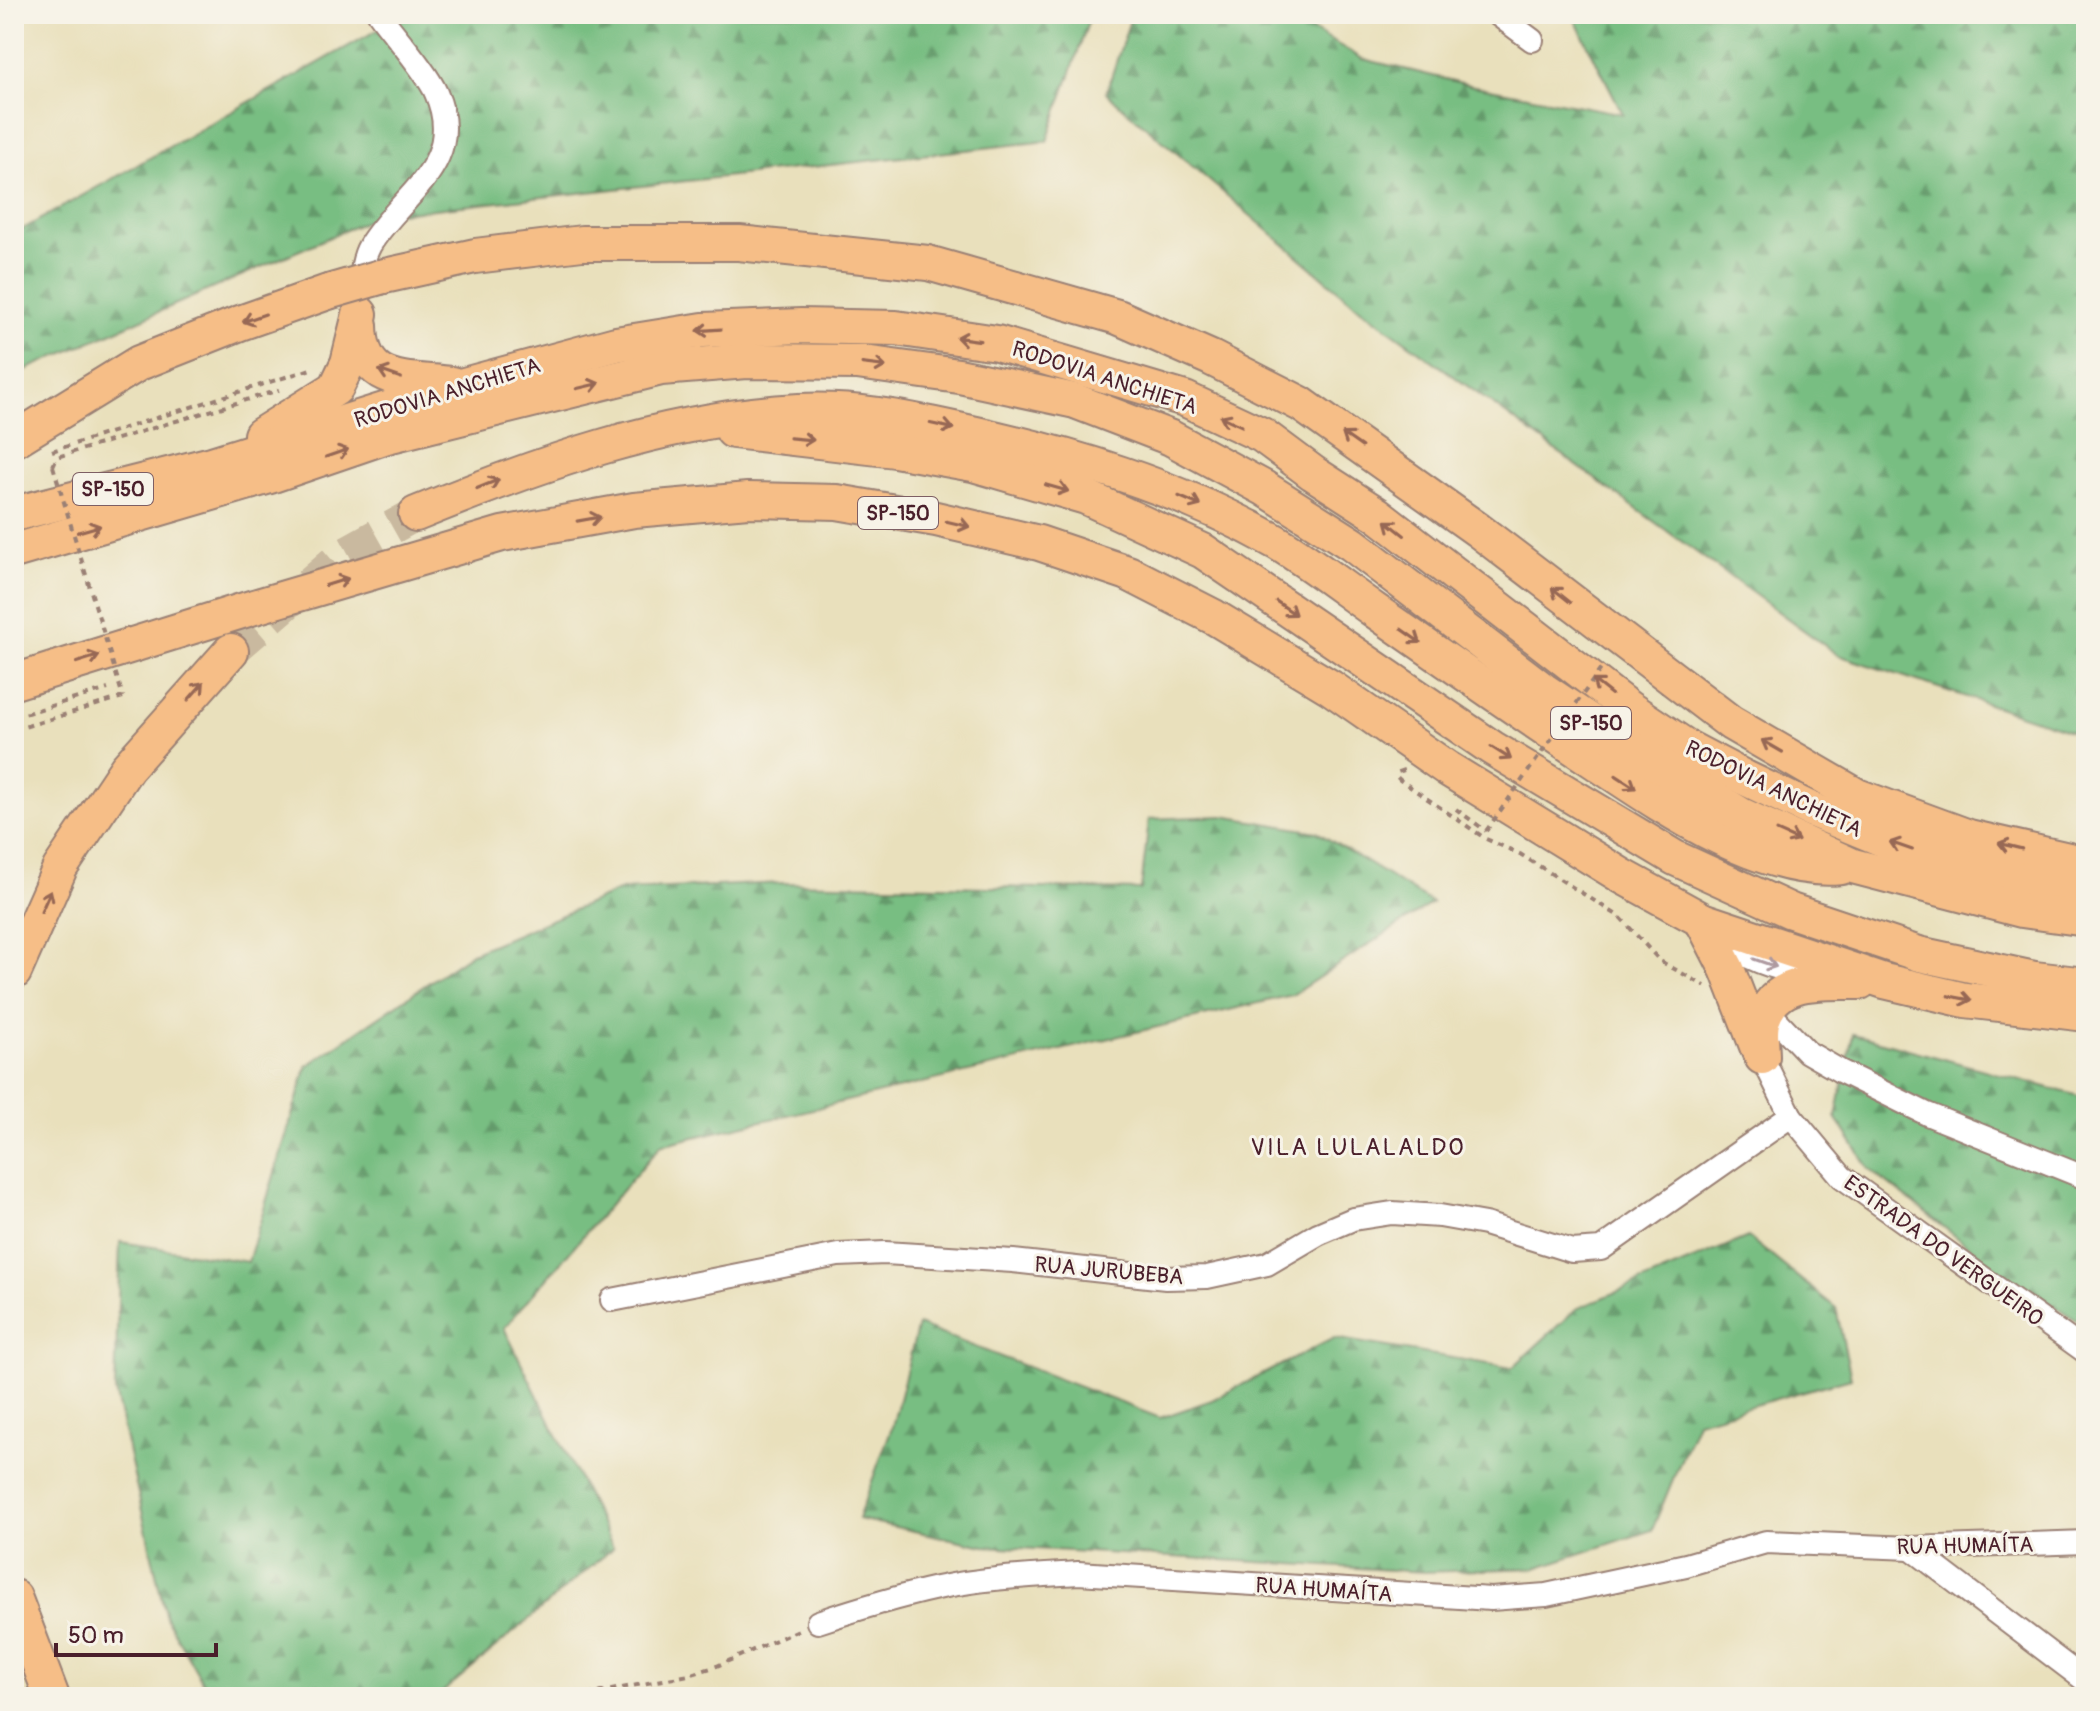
<svg xmlns="http://www.w3.org/2000/svg" width="2100" height="1711" viewBox="0 0 2100 1711" font-family="Pangolin,sans-serif">
  <style>
    .forest { fill: url(#forest-firs); stroke: #616e56; stroke-width: 2 }
    .lines { fill: none; stroke-linecap: round; stroke-linejoin: round }
    .highway-tunnel { stroke: #c9b99f; stroke-width: 34; stroke-dasharray: 34 17; stroke-linecap: butt }
    .minor-casing { stroke: #9a8074; stroke-width: 26 }
    .highway-casing { stroke: #9a8074; stroke-width: 38 }
    .path { stroke: #9a8074; stroke-width: 4; stroke-dasharray: 6 6; stroke-linecap: butt }
    .minor { stroke: #fff; stroke-width: 22 }
    .highway { stroke: #f6be87; stroke-width: 34 }
    .highway-bridge-casing { stroke: #9a8074; stroke-width: 38; stroke-linecap: butt }
    .path-bridge { stroke: #9a8074; stroke-width: 4; stroke-dasharray: 6 6; stroke-linecap: butt }
    .highway-bridge { stroke: #f6be87; stroke-width: 34 }
    .oneway { stroke: #976754 }
    .oneway2 { stroke: #ae9aa0 }
    .labels { text-anchor: middle; stroke-width: 6; stroke-linejoin: round; paint-order: stroke }
    .shield { fill: #f7f3e8; stroke: #7e5f64; stroke-width: 2 }
    .shield-label { font-size: 20px; font-weight: bold; fill: #4a1f2b }
    .street-label { font-size: 22px; fill: #4a1f2b; stroke: #f7f3e8 }
    .neighbourhood-label { font-size: 24px; letter-spacing: 2px; fill: #4a1f2b; stroke: #f7f3e8 }
  </style>
  <defs>
    <pattern id="forest-firs" width="22" height="20" patternUnits="userSpaceOnUse" patternTransform="scale(2)"><rect width="22" height="20" fill="#78be82"/><path d="M5 1l3.5 6h-7zM16 11l3.5 6h-7z" fill="#649a6b"/></pattern>
  </defs>
  <rect width="100%" height="100%" fill="#f7f3e8"/>
  <filter id="ink" filterUnits="userSpaceOnUse"><feTurbulence type="fractalNoise" baseFrequency=".0125" numOctaves="2"/><feDisplacementMap in="SourceGraphic" scale="16" xChannelSelector="R" yChannelSelector="G"/><feConvolveMatrix kernelMatrix="1 2 1 2 8 2 1 2 1" color-interpolation-filters="sRGB"/></filter>
  <filter id="wash" filterUnits="userSpaceOnUse"><feTurbulence type="fractalNoise" baseFrequency=".006" numOctaves="4" result="noise"/><feDisplacementMap in="SourceGraphic" scale="32" xChannelSelector="R" yChannelSelector="G"/><feGaussianBlur stdDeviation="1.8" result="paint"/><feColorMatrix in="noise" values="0 0 0 0 0 0 0 0 0 0 0 0 0 0 0 0 0 1.4 0 .05"/><feComposite in="paint" operator="in"/></filter>
  <g filter="url(#wash)">
    <rect width="100%" height="100%" fill="#e9e0bc"/>
    <g class="forest">
      <path d="M406,14H1091L1047,141L380,215L14,375V234Z"/>
      <path d="M1132,14H1285L1363,59L1474,86L1623,114L1572,14H2086V736L1838,655L1357,306L1106,93Z"/>
      <path d="M1223,816L1317,832L1432,903L1292,995L661,1145L504,1328L613,1548L437,1697H211L166,1618L115,1391L120,1242L248,1262L307,1066L472,953L621,890L784,883L1141,890L1149,819Z"/>
      <path d="M1853,1034L2086,1098V1326L2008,1277L1869,1169L1836,1117Z"/>
      <path d="M1748,1237L1836,1308L1851,1378L1697,1421L1652,1530L1536,1568L1425,1572L984,1546L858,1519L892,1427L918,1325L1160,1418L1212,1400L1334,1338L1512,1368L1576,1309Z"/>
    </g>
  </g>
  <g filter="url(#ink)">
    <g class="lines">
      <path class="highway-tunnel" d="M231,651L344,554L416,514"/>
      <defs>
        <g id="minor">
          <path d="M1497,14L1532,40"/>
          <path d="M361,293C362,276 361,260 370,245C401,194 467,164 436,93C427,72 394,35 379,14"/>
          <path d="M1716,935C1744,960 1779,971 1816,975"/>
          <path d="M1767,1010L1807,1052L1840,1071L1927,1114L2086,1178"/>
          <path d="M1762,1057L1791,1116L1842,1177L2086,1352"/>
          <path d="M612,1300L838,1255L885,1253L1013,1261L1166,1278L1207,1277L1267,1264L1318,1234L1353,1219L1392,1213L1440,1216L1485,1224L1572,1251L1601,1249L1791,1116"/>
          <path d="M1911,1548L2086,1681"/>
          <path d="M818,1622C857,1609 896,1597 937,1588C983,1578 1031,1576 1078,1573L1491,1599L1546,1595L1686,1565L1766,1542L1911,1548L2086,1542"/>
        </g>
        <g id="highway">
          <path d="M380,277L475,256L582,243H739L928,263L1118,317L1211,358L1301,404L1478,530L1731,723L1857,796L1969,837L2086,864"/>
          <path d="M360,325C361,386 404,378 452,384"/>
          <path d="M733,431L895,450L973,464L1086,497L1203,551L1492,748L1675,858L1791,911L1919,954L2035,979L2086,985"/>
          <path d="M261,435L336,388L348,363L360,314"/>
          <path d="M14,440L139,363L240,323L328,292"/>
          <path d="M14,514L212,464L464,385L616,344L703,330L801,326L896,328L997,343L1185,399L1262,435L1313,473L1378,515L1628,708L1688,748L1745,778L1810,809L1897,845L1960,865L2024,880L2086,889"/>
          <path d="M416,514C538,464 666,418 799,411C851,408 904,418 954,429C1067,453 1178,486 1278,543C1311,563 1343,588 1374,610C1447,661 1520,712 1594,761C1659,804 1761,876 1841,867"/>
          <path d="M14,551L270,476L387,436L661,368L747,361L857,362L959,376L1075,401L1171,438L1264,488L1352,544L1543,690L1607,733L1741,815L1853,866L2022,910L2086,919"/>
          <path d="M14,682L251,608L502,534L634,510L748,500L837,502L936,519L1039,543L1128,573L1214,617L1330,687L1448,769L1622,876L1702,920L1884,981L1965,1000L2086,1014"/>
          <path d="M1702,920L1727,969L1759,1051"/>
          <path d="M14,972L60,868L127,768L231,651"/>
          <path d="M1762,1057C1762,1045 1759,1030 1763,1019C1777,976 1824,983 1860,982"/>
          <path d="M14,1597L52,1697"/>
        </g>
      </defs>
      <use href="#minor" class="minor-casing"/>
      <use href="#highway" class="highway-casing"/>
      <g class="path">
        <path d="M52,451L311,369"/>
        <path d="M53,466L57,457L279,390"/>
        <path d="M14,717L108,689"/>
        <path d="M14,730L123,697"/>
        <path d="M1404,770L1398,772L1397,777L1400,780L1486,839L1520,854L1620,917L1660,961L1705,986"/>
        <path d="M1456,809L1486,831"/>
        <path d="M575,1697L689,1675L717,1666L801,1629"/>
      </g>
      <use href="#minor" class="minor"/>
      <use href="#highway" class="highway"/>
      <defs>
        <path id="highway-bridge" d="M328,292L380,277"/>
      </defs>
      <use href="#highway-bridge" class="highway-bridge-casing"/>
      <g class="path-bridge">
        <path d="M53,466L123,697"/>
        <path d="M1486,831L1603,666"/>
      </g>
      <use href="#highway-bridge" class="highway-bridge"/>
    </g>
    <defs><path id="oneway-shaft" d="M-6 0H5M1.5-3L5.5 0L1.5 3" fill="none" stroke-width="1.6" stroke-linecap="round" stroke-linejoin="round" transform="scale(2)"/></defs>
    <g class="oneway">
      <use href="#oneway-shaft" transform="translate(254 318) rotate(161)"/>
      <use href="#oneway-shaft" transform="translate(709 330) rotate(176)"/>
      <use href="#oneway-shaft" transform="translate(968 339) rotate(-172)"/>
      <use href="#oneway-shaft" transform="translate(874 365) rotate(7)"/>
      <use href="#oneway-shaft" transform="translate(390 374) rotate(-161)"/>
      <use href="#oneway-shaft" transform="translate(588 386) rotate(-13)"/>
      <use href="#oneway-shaft" transform="translate(1231 421) rotate(-155)"/>
      <use href="#oneway-shaft" transform="translate(942 426) rotate(12)"/>
      <use href="#oneway-shaft" transform="translate(802 439) rotate(5)"/>
      <use href="#oneway-shaft" transform="translate(1352 440) rotate(-145)"/>
      <use href="#oneway-shaft" transform="translate(337 453) rotate(-19)"/>
      <use href="#oneway-shaft" transform="translate(488 484) rotate(-22)"/>
      <use href="#oneway-shaft" transform="translate(1057 488) rotate(16)"/>
      <use href="#oneway-shaft" transform="translate(1190 501) rotate(23)"/>
      <use href="#oneway-shaft" transform="translate(589 519) rotate(-10)"/>
      <use href="#oneway-shaft" transform="translate(958 524) rotate(13)"/>
      <use href="#oneway-shaft" transform="translate(1395 528) rotate(-142)"/>
      <use href="#oneway-shaft" transform="translate(89 529) rotate(-16)"/>
      <use href="#oneway-shaft" transform="translate(337 582) rotate(-17)"/>
      <use href="#oneway-shaft" transform="translate(1561 595) rotate(-142)"/>
      <use href="#oneway-shaft" transform="translate(1286 608) rotate(35)"/>
      <use href="#oneway-shaft" transform="translate(1411 636) rotate(35)"/>
      <use href="#oneway-shaft" transform="translate(88 659) rotate(-17)"/>
      <use href="#oneway-shaft" transform="translate(1602 687) rotate(-142)"/>
      <use href="#oneway-shaft" transform="translate(196 691) rotate(-49)"/>
      <use href="#oneway-shaft" transform="translate(1772 746) rotate(-150)"/>
      <use href="#oneway-shaft" transform="translate(1501 753) rotate(32)"/>
      <use href="#oneway-shaft" transform="translate(1626 782) rotate(33)"/>
      <use href="#oneway-shaft" transform="translate(1788 836) rotate(24)"/>
      <use href="#oneway-shaft" transform="translate(1901 846) rotate(-161)"/>
      <use href="#oneway-shaft" transform="translate(2010 846) rotate(-166)"/>
      <use href="#oneway-shaft" transform="translate(46 901) rotate(-66)"/>
      <use href="#oneway-shaft" transform="translate(1960 998) rotate(11)"/>
    </g>
    <use class="oneway2" href="#oneway-shaft" transform="translate(1765 963) rotate(19)"/>
  </g>
  <g class="labels">
    <g class="shield">
      <rect x="73" y="473" width="80" height="32" rx="6"/>
      <rect x="858" y="497" width="80" height="32" rx="6"/>
      <rect x="1551" y="707" width="80" height="32" rx="6"/>
    </g>
    <g class="shield-label">
      <text x="113" y="496">SP-150</text>
      <text x="898" y="520">SP-150</text>
      <text x="1591" y="730">SP-150</text>
    </g>
    <g class="street-label">
      <text transform="translate(1105 377) rotate(18)" y="8">RODOVIA ANCHIETA</text>
      <text transform="translate(447 392) rotate(-17)" y="8">RODOVIA ANCHIETA</text>
      <text transform="translate(1774 788) rotate(26)" y="8">RODOVIA ANCHIETA</text>
      <text transform="translate(1944 1250) rotate(36)" y="8">ESTRADA DO VERGUEIRO</text>
      <text transform="translate(1109 1270) rotate(5)" y="8">RUA JURUBEBA</text>
      <text transform="translate(1965 1545) rotate(-1)" y="8">RUA HUMAÍTA</text>
      <text transform="translate(1324 1589) rotate(4)" y="8">RUA HUMAÍTA</text>
    </g>
    <g class="neighbourhood-label">
      <text x="1358" y="1155">VILA LULALALDO</text>
    </g>
  </g>
  <rect width="2100" height="1711" fill="none" stroke="#f7f3e8" stroke-width="48"/>
  <path d="M56 1643v12h160v-12" fill="none" stroke="#4a1f2b" stroke-width="4"/>
  <text x="68" y="1643" font-size="24" fill="#4a1f2b" stroke="#f7f3e8" stroke-width="6" paint-order="stroke">50 m</text>
</svg>
